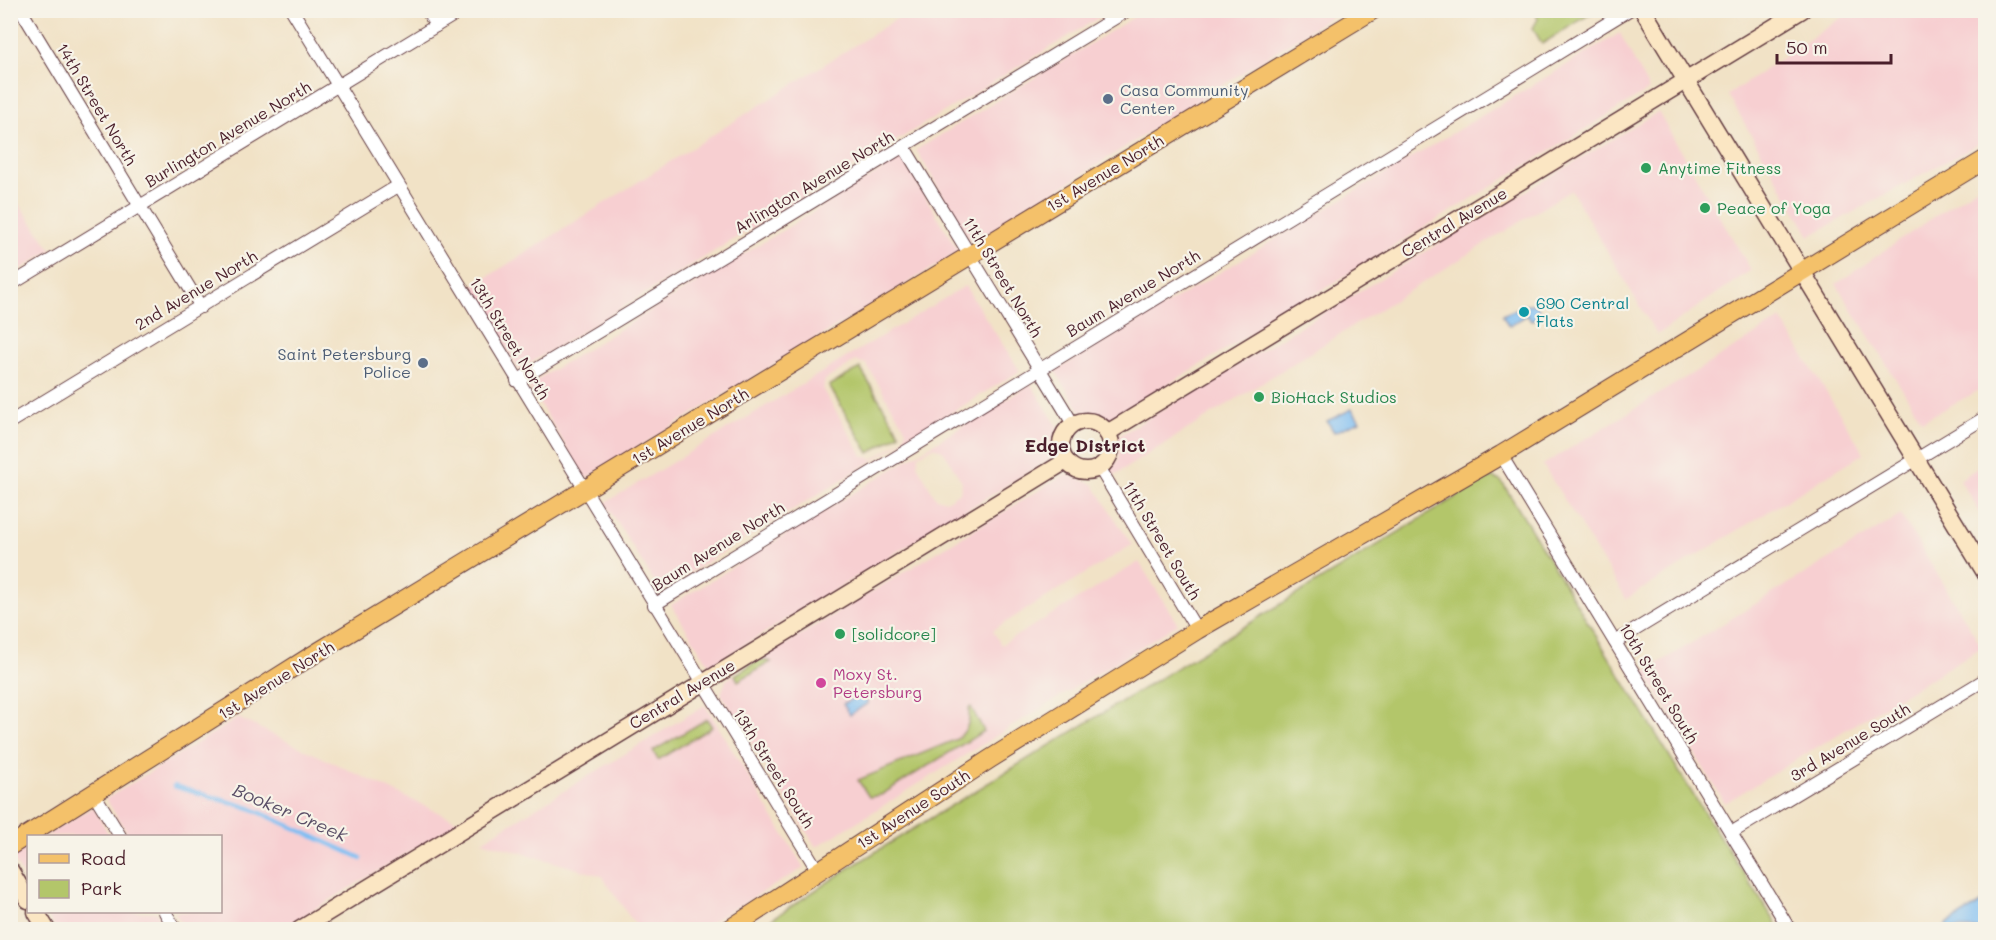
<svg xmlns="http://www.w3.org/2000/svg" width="1996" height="940" viewBox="0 0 1996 940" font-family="Mali,sans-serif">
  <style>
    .built { fill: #f7cfd1; fill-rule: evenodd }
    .green { fill: #b3c66a; stroke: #7e724a; stroke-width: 1.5 }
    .water { fill: #7ebef3; stroke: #646e8f; stroke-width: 1.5 }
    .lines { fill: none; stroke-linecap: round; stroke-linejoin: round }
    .stream { stroke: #7ebef3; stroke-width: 4.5 }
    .street-casing { stroke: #633c42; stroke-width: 14 }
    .secondary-casing { stroke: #633c42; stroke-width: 19 }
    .primary-casing { stroke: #633c42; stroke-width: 20 }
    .street { stroke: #fff; stroke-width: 12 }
    .secondary { stroke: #fbe6c3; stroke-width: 16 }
    .primary { stroke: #f4c16a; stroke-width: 18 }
    .service-dot { fill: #5c6f8a; stroke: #f7f3e8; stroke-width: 2 }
    .leisure-dot { fill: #2e9e5b; stroke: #f7f3e8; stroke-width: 2 }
    .culture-dot { fill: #0f9aa8; stroke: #f7f3e8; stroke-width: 2 }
    .hotel-dot { fill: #d1479c; stroke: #f7f3e8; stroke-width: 2 }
    .labels { text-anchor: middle; stroke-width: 4.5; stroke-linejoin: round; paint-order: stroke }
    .service-label { font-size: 16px; fill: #4e5e75; stroke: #f7f3e8; text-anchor: start }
    .street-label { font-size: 16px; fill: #4a1f2b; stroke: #f7f3e8 }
    .leisure-label { font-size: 16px; fill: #27864d; stroke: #f7f3e8; text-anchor: start }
    .culture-label { font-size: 16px; fill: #0d838f; stroke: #f7f3e8; text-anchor: start }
    .hotel-label { font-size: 16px; fill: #b23c85; stroke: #f7f3e8; text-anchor: start }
    .neighbourhood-label { font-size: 18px; font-weight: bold; fill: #4a1f2b; stroke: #f7f3e8 }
    .water-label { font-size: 18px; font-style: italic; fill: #5a4f67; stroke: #f7f3e8 }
  </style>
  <rect width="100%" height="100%" fill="#f7f3e8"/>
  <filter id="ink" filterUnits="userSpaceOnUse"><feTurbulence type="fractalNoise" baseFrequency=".0167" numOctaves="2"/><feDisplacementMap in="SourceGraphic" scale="12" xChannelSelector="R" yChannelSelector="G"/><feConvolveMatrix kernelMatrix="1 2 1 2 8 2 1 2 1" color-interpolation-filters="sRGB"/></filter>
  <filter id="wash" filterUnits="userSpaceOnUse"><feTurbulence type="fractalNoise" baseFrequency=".008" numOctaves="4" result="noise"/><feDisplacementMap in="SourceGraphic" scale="24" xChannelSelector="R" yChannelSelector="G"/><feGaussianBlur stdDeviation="1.35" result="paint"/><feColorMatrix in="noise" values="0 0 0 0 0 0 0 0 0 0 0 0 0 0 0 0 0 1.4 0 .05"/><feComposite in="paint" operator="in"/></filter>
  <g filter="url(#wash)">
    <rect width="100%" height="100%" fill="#f1e2c6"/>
    <g class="built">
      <path d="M909,11H1110L519,370L470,288Z"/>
      <path d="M1144,11H1340L972,244L916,150Z"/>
      <path d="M1851,11H1985V140L1810,236L1728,95Z"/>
      <path d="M1620,33L1649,90L1107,422L1096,415L1081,412L1055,371Z"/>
      <path d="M1658,112L1751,270L1657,335L1571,190L1113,476L1110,472L1118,460L1120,449L1117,437Z"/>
      <path d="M902,158L959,252L586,479L528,385Z"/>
      <path d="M1985,182V387L1922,421L1836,284Z"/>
      <path d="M10,192L52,250L11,275H10Z"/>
      <path d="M965,286L1020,371L660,591L605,503ZM856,361L866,364L906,430L904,440L873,459L863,456L823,390L825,380Z"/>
      <path d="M1781,319L1864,453L1626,599L1543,465Z"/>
      <path d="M1031,384L1058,427L1053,441L1052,458L710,666L671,605ZM933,447L943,450L962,482L960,492L946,501L936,498L917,465L919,455Z"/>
      <path d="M1985,462V521L1960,480Z"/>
      <path d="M1066,474L1093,484L1132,545L993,630L1001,645L1139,562L1178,624L816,847L721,694L726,680Z"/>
      <path d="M1901,515L1982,647L1725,803L1644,672Z"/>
      <path d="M705,705L804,868L699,929H638L602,876L482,841Z"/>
      <path d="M238,718L459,822L282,929H185L174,912H220V836H129L106,799Z"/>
      <path d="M93,807L110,836H45Z"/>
      <path d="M28,847V885L12,857Z"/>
      <path d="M45,912H156L167,929H56Z"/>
    </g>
    <g class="green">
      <path d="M1542,10H1595V11L1542,44L1533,28L1538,19L1536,14Z"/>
      <path d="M860,368L900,434L869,453L829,386Z"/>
      <path d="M1487,478H1494L1502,482L1705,814L1780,929H757L846,870Z"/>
      <path d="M760,659L771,662L738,681L735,675Z"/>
      <path d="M971,707L984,731L881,795L869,797L858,780L957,739C968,730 970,722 969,708Z"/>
      <path d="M707,719L712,727L658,760L653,751Z"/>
    </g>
    <g class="water">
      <path d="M1528,304H1536L1542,314L1531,321L1527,315L1509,326L1502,315Z"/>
      <path d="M1352,409L1360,421L1334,432L1327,421Z"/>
      <path d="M862,693L868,703L850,715L843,704Z"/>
      <path d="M1983,902L1985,906V929H1948L1945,925Z"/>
    </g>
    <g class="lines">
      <path class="stream" d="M174,786L250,808L361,858"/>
    </g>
  </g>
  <g filter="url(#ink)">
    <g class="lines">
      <defs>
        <g id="street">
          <path d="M21,10L201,307"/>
          <path d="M292,10L818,871"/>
          <path d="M427,10L436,26"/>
          <path d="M904,147L1073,424"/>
          <path d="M10,285L462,10"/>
          <path d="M517,381L1128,10"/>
          <path d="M10,422L398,186"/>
          <path d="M1501,455L1790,930"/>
          <path d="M1099,467L1197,630"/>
          <path d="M654,605L1629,10"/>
          <path d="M1615,642L1986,417"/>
          <path d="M93,792L120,836"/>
          <path d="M1731,833L1986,679"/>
          <path d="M165,912L176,930"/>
        </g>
        <g id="secondary">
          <path d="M1643,10L1986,574"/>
          <circle cx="1086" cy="446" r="25"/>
          <path d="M1107,433L1802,10"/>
          <path d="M10,870L28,900"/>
          <path d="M36,912L47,930"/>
          <path d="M299,930L1066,461"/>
        </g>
        <g id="primary">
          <path d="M10,846L308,658L1373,10"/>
          <path d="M728,930L990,759L1197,630L1501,455L1986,159"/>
        </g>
      </defs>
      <use href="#street" class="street-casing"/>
      <use href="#secondary" class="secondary-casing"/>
      <use href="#primary" class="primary-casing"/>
      <use href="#street" class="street"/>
      <use href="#secondary" class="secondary"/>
      <use href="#primary" class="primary"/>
    </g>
  </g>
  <g class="service-dot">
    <circle cx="1108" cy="99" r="6"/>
    <circle cx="423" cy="363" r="6"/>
  </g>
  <g class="leisure-dot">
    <circle cx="1646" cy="168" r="6"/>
    <circle cx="1705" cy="208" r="6"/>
    <circle cx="1259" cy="397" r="6"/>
    <circle cx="840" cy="634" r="6"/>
  </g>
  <circle class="culture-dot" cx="1524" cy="312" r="6"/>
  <circle class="hotel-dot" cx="821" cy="683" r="6"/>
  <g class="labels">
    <g class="service-label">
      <text x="1120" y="96">Casa Community<tspan x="1120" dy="18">Center</tspan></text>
      <text x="411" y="360" text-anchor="end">Saint Petersburg<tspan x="411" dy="18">Police</tspan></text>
    </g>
    <g class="street-label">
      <text transform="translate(97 104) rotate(59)" y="6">14th Street North</text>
      <text transform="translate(228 134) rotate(-31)" y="6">Burlington Avenue North</text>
      <text transform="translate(1105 173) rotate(-31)" y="6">1st Avenue North</text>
      <text transform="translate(814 182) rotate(-31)" y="6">Arlington Avenue North</text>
      <text transform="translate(1454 222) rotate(-31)" y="6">Central Avenue</text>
      <text transform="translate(1003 277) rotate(59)" y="6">11th Street North</text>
      <text transform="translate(196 290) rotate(-31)" y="6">2nd Avenue North</text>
      <text transform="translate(1133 293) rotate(-31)" y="6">Baum Avenue North</text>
      <text transform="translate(510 338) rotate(59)" y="6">13th Street North</text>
      <text transform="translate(690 426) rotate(-31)" y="6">1st Avenue North</text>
      <text transform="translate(1162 540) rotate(59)" y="6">11th Street South</text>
      <text transform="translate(718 546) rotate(-32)" y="6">Baum Avenue North</text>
      <text transform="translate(276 680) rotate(-32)" y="6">1st Avenue North</text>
      <text transform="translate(1659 683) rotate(59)" y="6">10th Street South</text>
      <text transform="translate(682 694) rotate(-31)" y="6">Central Avenue</text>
      <text transform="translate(1850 742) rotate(-31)" y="6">3rd Avenue South</text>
      <text transform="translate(774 768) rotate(58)" y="6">13th Street South</text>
      <text transform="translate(913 809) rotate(-33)" y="6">1st Avenue South</text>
    </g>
    <g class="leisure-label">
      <text x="1658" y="174">Anytime Fitness</text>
      <text x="1717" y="214">Peace of Yoga</text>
      <text x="1271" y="403">BioHack Studios</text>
      <text x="852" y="640">[solidcore]</text>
    </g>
    <g class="culture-label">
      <text x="1536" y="309">690 Central<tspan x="1536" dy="18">Flats</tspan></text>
    </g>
    <g class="hotel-label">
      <text x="833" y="680">Moxy St.<tspan x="833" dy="18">Petersburg</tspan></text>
    </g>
    <g class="neighbourhood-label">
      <text x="1085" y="452">Edge District</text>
    </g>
    <g class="water-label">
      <text transform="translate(290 813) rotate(23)" y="6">Booker Creek</text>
    </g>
  </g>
  <rect width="1996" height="940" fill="none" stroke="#f7f3e8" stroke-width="36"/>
  <rect x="27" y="835" width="195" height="78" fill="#f7f3e8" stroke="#b29e9c" stroke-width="1.5"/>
  <rect x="39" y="854" width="30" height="9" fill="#f4c16a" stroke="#b29e9c" stroke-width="1.5"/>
  <text x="81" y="865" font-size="18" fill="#4a1f2b">Road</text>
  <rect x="39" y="880" width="30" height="18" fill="#b3c66a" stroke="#b29e9c" stroke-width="1.5"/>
  <text x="81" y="895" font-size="18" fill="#4a1f2b">Park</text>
  <path d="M1777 54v9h114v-9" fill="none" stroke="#4a1f2b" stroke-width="3"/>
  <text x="1786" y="54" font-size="18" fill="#4a1f2b" stroke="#f7f3e8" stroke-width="4.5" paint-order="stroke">50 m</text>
</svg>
